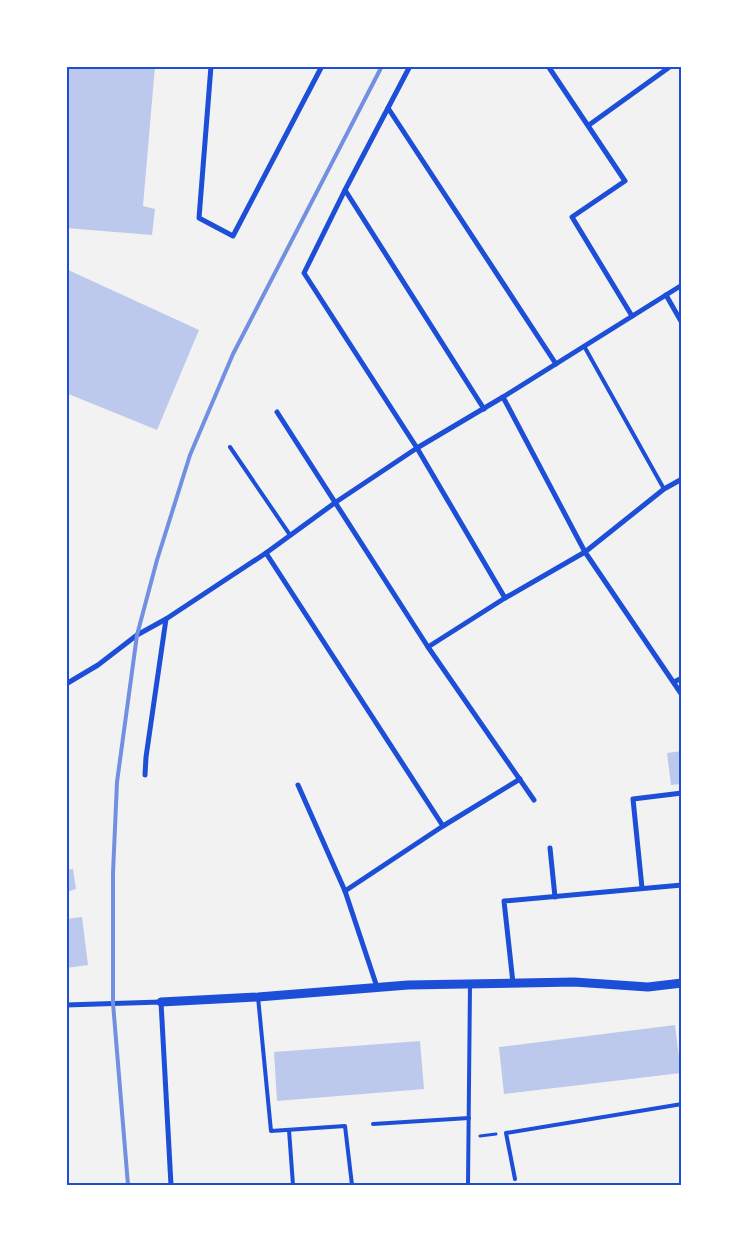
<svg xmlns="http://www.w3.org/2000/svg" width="748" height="1251" viewBox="0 0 748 1251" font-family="'Open Sans',sans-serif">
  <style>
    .building { fill: #bdc9ec }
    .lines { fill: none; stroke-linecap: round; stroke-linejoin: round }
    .path { stroke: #1d4ed8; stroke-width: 3 }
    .service { stroke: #1d4ed8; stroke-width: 4 }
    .minor { stroke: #1d4ed8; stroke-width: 5 }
    .tertiary { stroke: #1d4ed8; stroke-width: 9 }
    .rail { stroke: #7290e2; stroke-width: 4 }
    .neatline { fill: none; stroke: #1d4ed8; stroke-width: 2 }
  </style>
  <rect width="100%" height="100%" fill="#f2f2f2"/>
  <g class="building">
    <path d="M66,66H155L143,206L155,209L152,235L66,228Z"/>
    <path d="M66,269L199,330L157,430L66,393Z"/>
    <path d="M682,751V784L671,785L667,753Z"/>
    <path d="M73,869L76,889L66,892V870Z"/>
    <path d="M82,917L88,965L66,968V919Z"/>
    <path d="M675,1025L681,1073L504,1094L499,1047Z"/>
    <path d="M420,1041L424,1089L277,1101L274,1052Z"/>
  </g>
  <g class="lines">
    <path class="path" d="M480,1136L496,1134"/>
    <g class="service">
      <path d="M584,346L664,489"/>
      <path d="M230,447L290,535"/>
      <path d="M258,997L271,1131L345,1126L352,1185"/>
      <path d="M373,1124L469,1118"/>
      <path d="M289,1130L293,1185"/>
      <path d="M515,1179L506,1133L682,1104"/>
      <path d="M468,1185L470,985"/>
    </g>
    <g class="minor">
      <path d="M211,66L199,218L233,236L322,66"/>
      <path d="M410,66L345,190L304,273L417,448L505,598"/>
      <path d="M548,66L625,181L572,217L632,316"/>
      <path d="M388,108L556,364"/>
      <path d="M589,125L671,66"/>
      <path d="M345,190L484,409"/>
      <path d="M666,295L682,323"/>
      <path d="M503,397L585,552L682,695"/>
      <path d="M277,412L428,647L534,800"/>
      <path d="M266,553L443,826"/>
      <path d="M428,647L505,598L585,552L664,489L682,479"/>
      <path d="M674,682L682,678"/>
      <path d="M66,684L98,665L137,635L166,619L266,553L336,502L417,448L503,397L682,285"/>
      <path d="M145,775L146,757L166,619"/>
      <path d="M298,785L345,891L377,987"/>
      <path d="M550,848L555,897"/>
      <path d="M642,888L633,799L682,793"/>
      <path d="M345,891L443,826L520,779"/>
      <path d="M513,983L504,901L682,885"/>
      <path d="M66,1005L161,1002L171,1185"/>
    </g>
    <path class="tertiary" d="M161,1002L258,997L408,985L574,982L648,987L682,983"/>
    <path class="rail" d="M128,1185L113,1003V873L117,782L137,635L157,560L190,455L233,354L382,66"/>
  </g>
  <rect width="748" height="1251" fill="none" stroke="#ffffff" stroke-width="135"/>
  <rect x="68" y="68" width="612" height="1116" class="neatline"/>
</svg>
